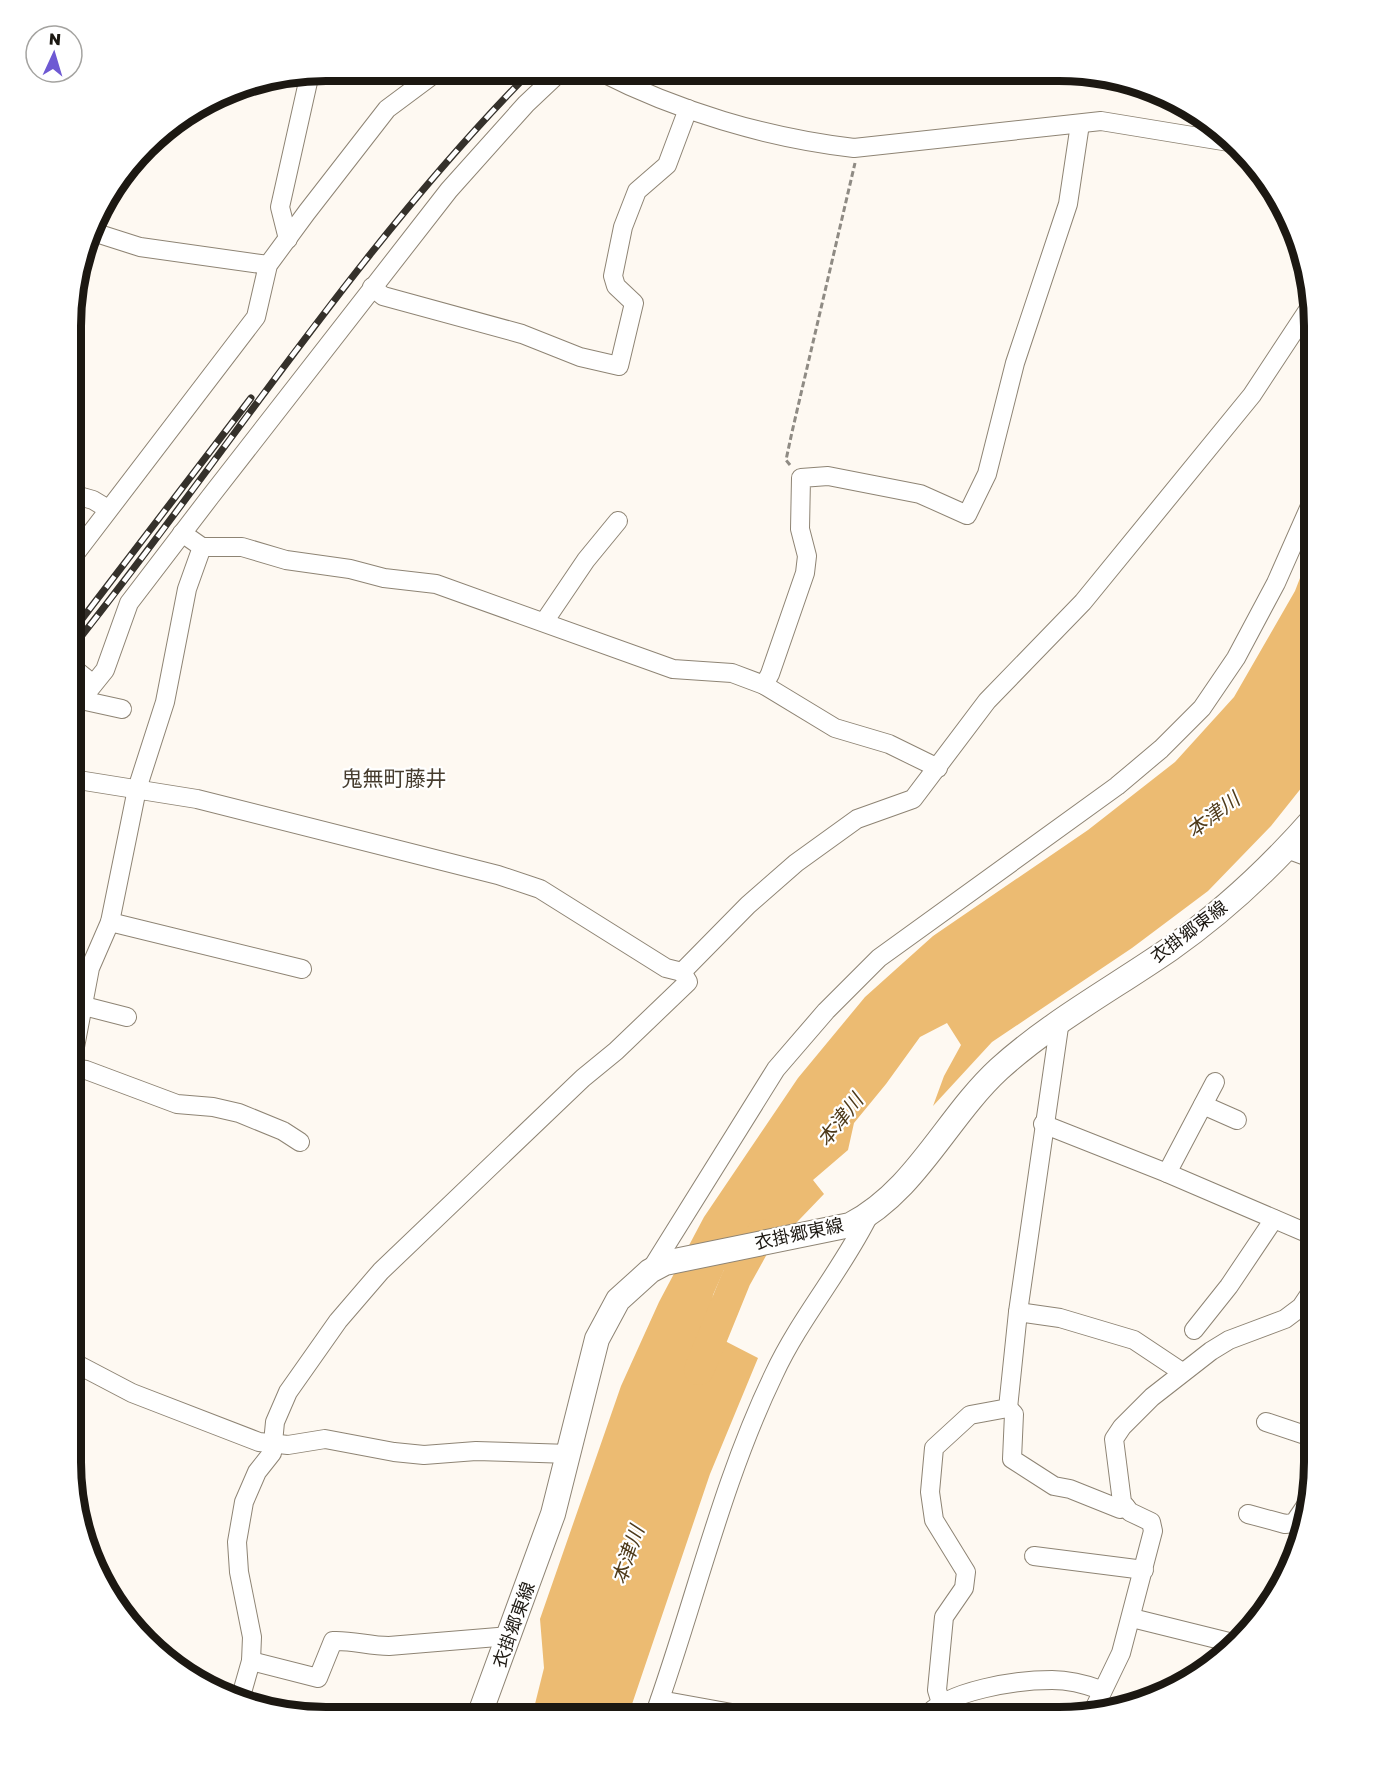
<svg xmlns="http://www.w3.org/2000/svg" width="1385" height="1788" viewBox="0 0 1385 1788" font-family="'Golos Text','Noto Sans JP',sans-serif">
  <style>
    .water { fill: #ecbb72 }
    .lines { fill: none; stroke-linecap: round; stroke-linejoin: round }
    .river { stroke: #ecbb72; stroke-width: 30 }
    .minor-casing { stroke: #8e8474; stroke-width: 20 }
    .major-casing { stroke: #8e8474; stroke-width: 26 }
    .path { stroke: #8f8b84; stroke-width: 3; stroke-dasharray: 6 3; stroke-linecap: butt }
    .minor { stroke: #fff; stroke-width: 18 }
    .major { stroke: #fff; stroke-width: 24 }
    .rail-casing { stroke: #35312b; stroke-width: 7 }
    .rail { stroke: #fff; stroke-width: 4.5; stroke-dasharray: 14; stroke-linecap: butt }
    .labels { text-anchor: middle; stroke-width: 4.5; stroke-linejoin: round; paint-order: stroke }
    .street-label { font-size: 18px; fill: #1c1812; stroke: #fff }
    .water-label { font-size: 20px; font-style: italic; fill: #4e3a1a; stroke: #fff }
    .quarter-label { font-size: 21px; fill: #463c2e; stroke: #fff }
    .rim { fill: none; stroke: #1c1812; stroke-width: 8 }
  </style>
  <rect width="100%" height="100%" fill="#fef9f2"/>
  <path class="water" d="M1314,542V772L1271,826L1208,891L1132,948L992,1042L933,1106L944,1076L961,1045L947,1023L920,1037L886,1084L854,1123L848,1150L813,1180L824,1194L753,1268L724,1270L713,1295L710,1327L725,1341L758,1358L710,1474L628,1716H532L544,1668L540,1619L621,1386L659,1302L704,1217L798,1078L865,997L933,936L1088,830L1175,762L1234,697L1295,591Z"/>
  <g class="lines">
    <path class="river" d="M699,1370L736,1279L761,1234"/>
    <defs>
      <g id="minor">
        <path d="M599,71C677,111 767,138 854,148L1101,121L1235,143"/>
        <path d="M93,232L140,247L268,265"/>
        <path d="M288,239L280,207L310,73"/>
        <path d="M372,287L383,296L522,334L580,357L619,366L634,303L616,286L613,276L623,227L637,191L667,165L688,109"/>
        <path d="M72,494L93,500L108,509"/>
        <path d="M182,533L202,547H242L286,560L350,569L384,578L436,584L673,669L732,673L764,685L835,728L889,744L938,768"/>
        <path d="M202,547L187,589L165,702L137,789L110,922L90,968L71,1068L86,1070L177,1104L213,1107L239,1113L283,1131L300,1142"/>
        <path d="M72,558L256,317L268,265L307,212L387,109L438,71"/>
        <path d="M544,622L586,560L618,521"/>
        <path d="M72,667L93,684"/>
        <path d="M764,685L770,674L805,573L807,556L800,529L801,478L828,476L920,494L967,515L987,474L1015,363L1068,204L1080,124"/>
        <path d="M81,700L122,709"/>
        <path d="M72,711L105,670L129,603L210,497L449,190L526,104L561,71"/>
        <path d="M72,779L197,799L498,875L540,889L666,968L682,972L748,905L796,863L857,819L913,799L987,701L1083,602L1252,395L1310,307"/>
        <path d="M1287,849L1314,859"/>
        <path d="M110,922L302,969"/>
        <path d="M84,1006L127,1017"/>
        <path d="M1203,1105L1237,1120"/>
        <path d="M1043,1124L1167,1173L1314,1236"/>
        <path d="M1167,1173L1215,1082"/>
        <path d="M650,1271L776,1069L826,1011L879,958L1117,786L1161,749L1202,708L1236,658L1276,583L1314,497"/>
        <path d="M1018,1312L1060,1318L1134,1340L1182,1372"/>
        <path d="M1194,1330L1229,1286L1274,1219"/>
        <path d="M71,1361L132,1393L259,1442L288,1445L325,1439L394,1452L424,1455L476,1451L570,1454"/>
        <path d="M1008,1408L1014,1414L1012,1459L1054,1486L1070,1489L1120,1509L1126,1507"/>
        <path d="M1266,1422L1314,1438"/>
        <path d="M1248,1514L1285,1524L1294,1523L1309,1501L1312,1490"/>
        <path d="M1034,1556L1144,1570"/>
        <path d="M1132,1618L1237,1644"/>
        <path d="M251,1661L318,1678L333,1641C352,1640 369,1646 389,1646L510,1636"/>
        <path d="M241,1696L251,1661L252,1637L239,1572L237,1542L244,1502L257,1472L272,1453L275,1422L288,1392L338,1321L381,1271L583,1078L616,1051L688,982L682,972"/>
        <path d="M660,1700L754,1717"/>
        <path d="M1094,1709L1121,1653L1153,1531L1151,1522L1130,1512L1122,1502L1114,1439L1122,1427L1152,1397L1211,1351L1229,1340L1285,1319L1301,1307L1311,1292L1314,1241"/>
        <path d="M654,1716C695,1602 721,1484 774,1374C800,1318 842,1270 869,1215"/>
        <path d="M925,1717C948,1690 1017,1680 1052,1680C1069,1680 1085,1684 1101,1690"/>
        <path d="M958,1717L951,1706L941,1703L937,1690L944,1617L964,1588L966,1572L934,1520L930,1492L934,1448L970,1415L1008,1408L1018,1312L1060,1020"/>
      </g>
      <path id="major" d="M479,1716L553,1514L597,1339L618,1300L650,1271L665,1263L850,1225C916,1191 946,1118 999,1069C1051,1022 1112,989 1170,949C1223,912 1271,867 1314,818"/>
    </defs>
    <use href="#minor" class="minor-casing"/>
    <use href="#major" class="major-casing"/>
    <path class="path" d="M790,465L786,460L792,432L855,163"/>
    <use href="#minor" class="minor"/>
    <use href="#major" class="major"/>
    <defs>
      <g id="rail">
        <path d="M72,632L251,398"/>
        <path d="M72,648C225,456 358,246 531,71"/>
      </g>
    </defs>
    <use href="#rail" class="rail-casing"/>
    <use href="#rail" class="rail"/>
  </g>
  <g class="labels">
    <g class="street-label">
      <text transform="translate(1189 932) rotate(-37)" y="6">衣掛郷東線</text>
      <text transform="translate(799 1234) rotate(-12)" y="6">衣掛郷東線</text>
      <text transform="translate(514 1625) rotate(-70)" y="6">衣掛郷東線</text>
    </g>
    <g class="water-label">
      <text transform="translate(1213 815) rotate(-37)" y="7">本津川</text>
      <text transform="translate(840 1120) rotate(-52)" y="7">本津川</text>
      <text transform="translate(628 1555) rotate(-71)" y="7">本津川</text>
    </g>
    <g class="quarter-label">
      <text x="394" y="786">鬼無町藤井</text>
    </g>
  </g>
  <path d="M0 0H1385V1788H0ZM326 81H1059A245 245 0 0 1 1304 326V1462A245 245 0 0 1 1059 1707H326A245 245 0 0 1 81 1462V326A245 245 0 0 1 326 81Z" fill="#fff" fill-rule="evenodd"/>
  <path class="rim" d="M326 81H1059A245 245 0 0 1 1304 326V1462A245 245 0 0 1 1059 1707H326A245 245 0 0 1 81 1462V326A245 245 0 0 1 326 81Z"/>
  <g transform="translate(54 54) rotate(4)"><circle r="28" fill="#ffffff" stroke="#a4a3a0" stroke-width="1.5"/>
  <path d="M0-4.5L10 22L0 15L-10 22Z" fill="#6e59d3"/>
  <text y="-9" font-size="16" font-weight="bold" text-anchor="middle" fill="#1c1812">N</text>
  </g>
</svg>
